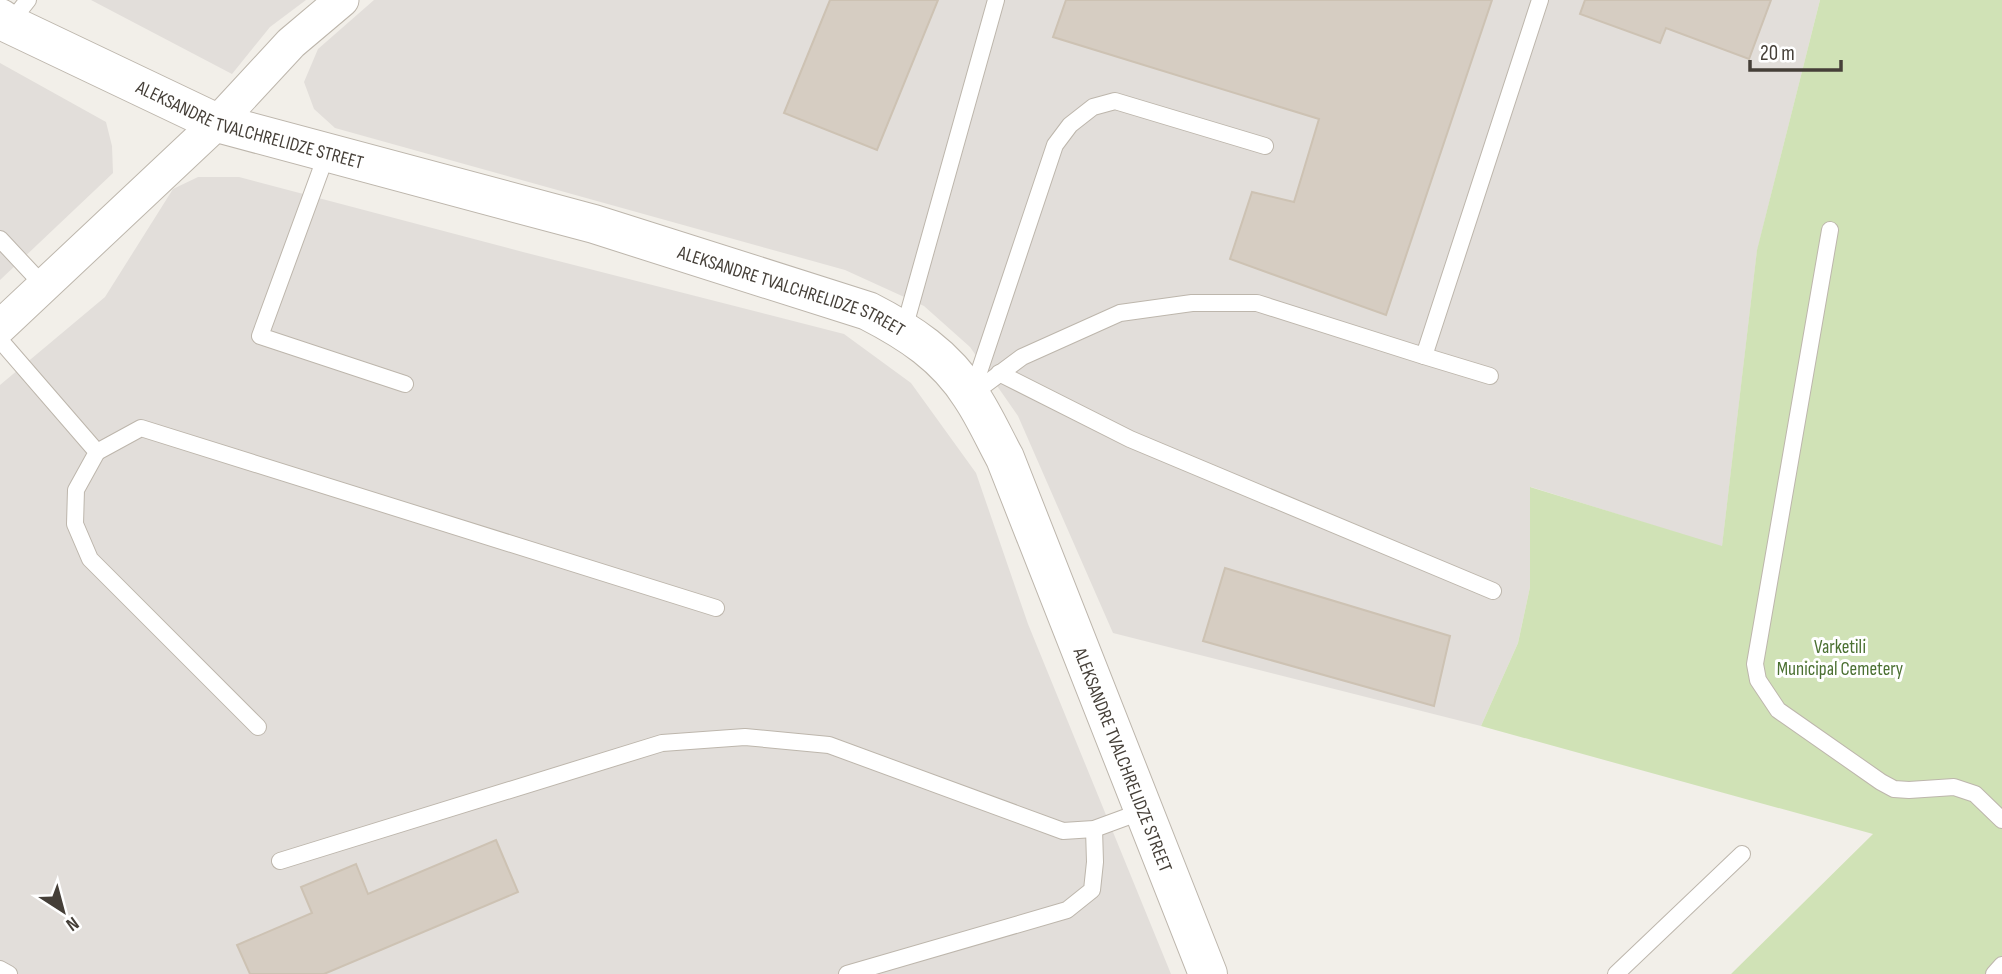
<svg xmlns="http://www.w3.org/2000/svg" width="2002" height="974" viewBox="0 0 2002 974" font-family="'Sofia Sans Condensed',sans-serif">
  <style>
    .industrial { fill: #e2deda }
    .green { fill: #d0e2b6 }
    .building { fill: #d6cdc2; stroke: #cdc2b3; stroke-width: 2 }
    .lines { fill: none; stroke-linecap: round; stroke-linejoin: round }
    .service-casing { stroke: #bdb6ac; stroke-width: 18 }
    .minor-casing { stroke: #bdb6ac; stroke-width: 35 }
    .tertiary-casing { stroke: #bdb6ac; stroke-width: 40 }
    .service { stroke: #fff; stroke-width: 16 }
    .minor { stroke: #fff; stroke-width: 33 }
    .tertiary { stroke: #fff; stroke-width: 38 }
    .labels { text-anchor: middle; stroke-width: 6; stroke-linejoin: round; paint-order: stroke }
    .street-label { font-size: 19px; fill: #453f38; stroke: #fff }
    .park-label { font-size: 19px; fill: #4b7032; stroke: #fff }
  </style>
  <rect width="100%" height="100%" fill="#f2efe9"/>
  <g class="industrial">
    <path d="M91,0H306L270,27L232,74Z"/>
    <path d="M374,0H1820L1757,251L1722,547L1531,487L1530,587L1518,643L1481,726L1113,633L1018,416L970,347L924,306L845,270L335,128L314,109L304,82L318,49Z"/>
    <path d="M0,63L106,122L112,146L113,173L0,280Z"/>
    <path d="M198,177H239L523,252L844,334L911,383L976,473L1028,624L1171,974H0V385L105,297L173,189Z"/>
  </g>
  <path class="green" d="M1820,0H2002V974H1731L1873,834L1481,726L1518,643L1530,587V487L1722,546L1757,250Z"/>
  <g class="building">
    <path d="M830,0H938L877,150L784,113Z"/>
    <path d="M1066,0H1492L1386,315L1230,259L1252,192L1294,202L1319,119L1053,37Z"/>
    <path d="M1585,0H1771L1749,59L1666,28L1660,43L1580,14Z"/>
    <path d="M1225,568L1450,636L1434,706L1203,641Z"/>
    <path d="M496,840L518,892L324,974H250L237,945L312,913L301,887L356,864L368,894Z"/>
  </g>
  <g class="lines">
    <defs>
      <g id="service">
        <path d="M9,24L28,0"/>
        <path d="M327,153L260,336L405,384"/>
        <path d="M1830,230L1755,664L1758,680L1778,710L1881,782L1894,789L1909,790L1954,787L1975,794L2002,820"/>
        <path d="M0,239L44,286"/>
        <path d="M904,329L996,0"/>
        <path d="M0,340L97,452L76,490L75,524L90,559L258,727"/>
        <path d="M1424,356L1490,376"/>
        <path d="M999,373L1130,439L1493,591"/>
        <path d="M972,393L1055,145L1070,125L1093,107L1115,101L1265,146"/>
        <path d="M971,395L1022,357L1120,313L1192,303H1257L1424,356L1540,0"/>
        <path d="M97,452L141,428L716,608"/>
        <path d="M280,861L662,743L745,737L829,745L1063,831L1094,829L1143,811"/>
        <path d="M0,969L9,974"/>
        <path d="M847,974L1067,910L1092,890L1095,862L1094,829"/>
        <path d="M1616,974L1742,854"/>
        <path d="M1994,974L2002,965"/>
      </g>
      <path id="minor" d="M0,327L217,123L291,43L342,0"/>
      <g id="tertiary">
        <path id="s1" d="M0,18L9,24L217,123L594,224L868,311C909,332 946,356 971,396C984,415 994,438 1005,458L1208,974"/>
      </g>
    </defs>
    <use href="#service" class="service-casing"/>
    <use href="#minor" class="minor-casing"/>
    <use href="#tertiary" class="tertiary-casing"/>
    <use href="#service" class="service"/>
    <use href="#minor" class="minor"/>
    <use href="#tertiary" class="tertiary"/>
  </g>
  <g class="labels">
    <g class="street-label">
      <text dy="7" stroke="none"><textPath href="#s1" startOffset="273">ALEKSANDRE TVALCHRELIDZE STREET</textPath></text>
      <text dy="7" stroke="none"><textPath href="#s1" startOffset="840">ALEKSANDRE TVALCHRELIDZE STREET</textPath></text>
      <text dy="7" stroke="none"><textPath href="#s1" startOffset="1449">ALEKSANDRE TVALCHRELIDZE STREET</textPath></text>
    </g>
    <g class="park-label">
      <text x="1840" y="653">Varketili<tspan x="1840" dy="22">Municipal Cemetery</tspan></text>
    </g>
  </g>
  <g transform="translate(63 911) rotate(144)" stroke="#ffffff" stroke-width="5" paint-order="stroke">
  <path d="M0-5L12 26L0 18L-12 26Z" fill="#453f38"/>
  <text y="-10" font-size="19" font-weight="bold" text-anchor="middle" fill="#453f38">N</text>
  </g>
  <path d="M1750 60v10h91v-10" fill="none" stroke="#453f38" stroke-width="3.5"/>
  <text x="1760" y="60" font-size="21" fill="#453f38" stroke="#ffffff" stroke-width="5" paint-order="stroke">20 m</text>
</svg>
